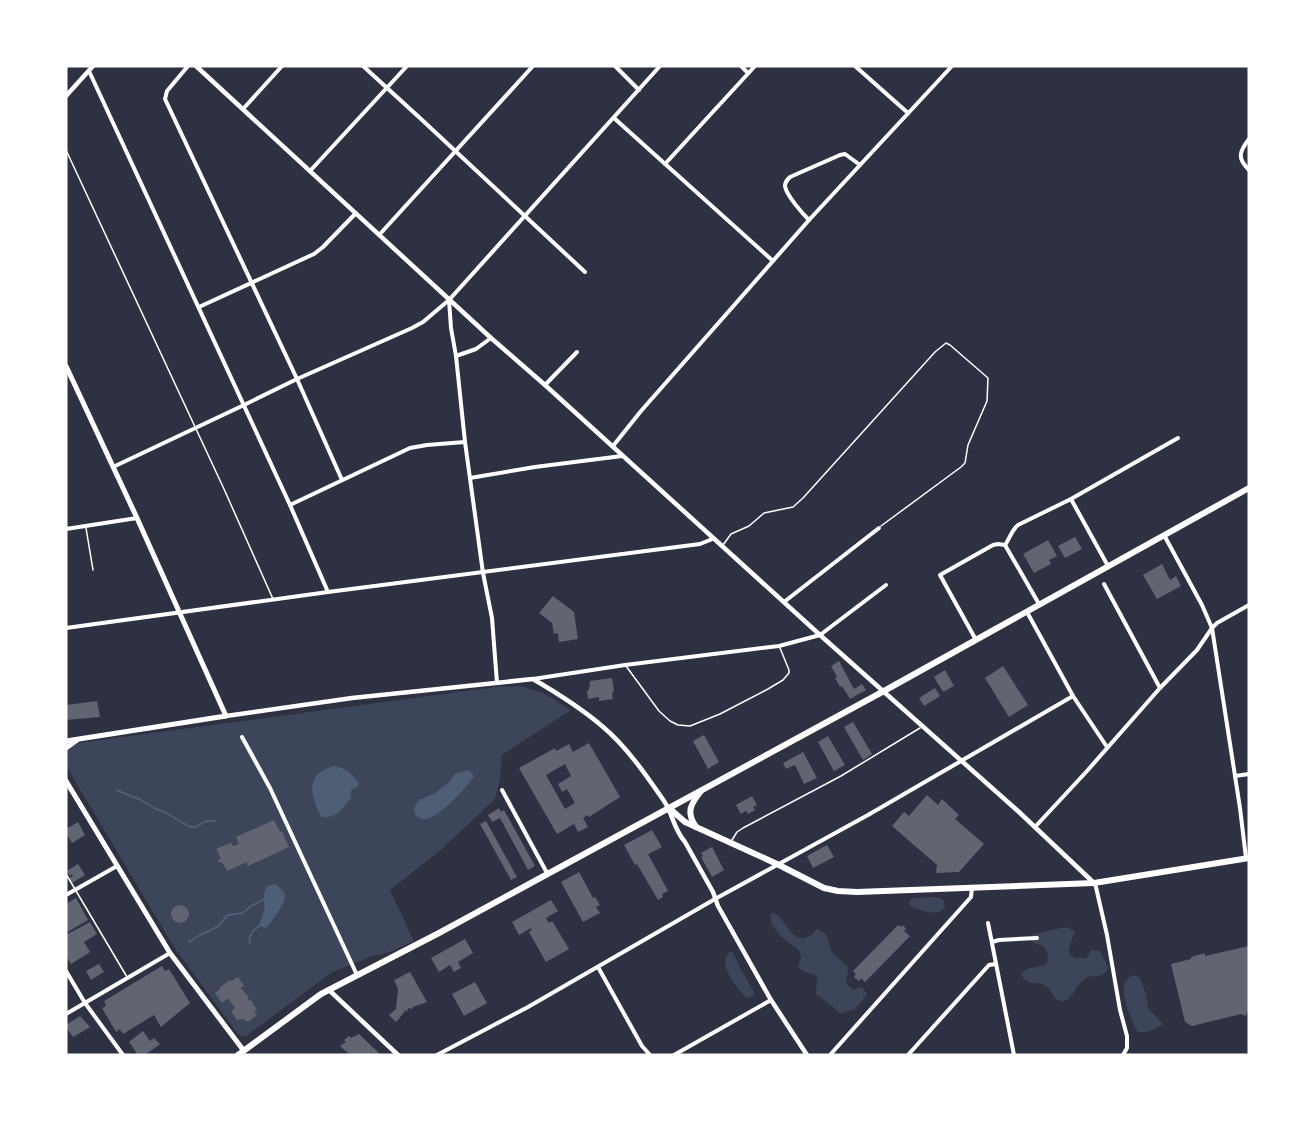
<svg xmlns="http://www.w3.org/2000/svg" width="1315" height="1121" viewBox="0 0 1315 1121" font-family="Quicksand,sans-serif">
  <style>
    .green { fill: #3c4559 }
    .water { fill: #4f5d75 }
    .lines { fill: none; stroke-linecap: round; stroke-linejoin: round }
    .stream { stroke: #4f5d75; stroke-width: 2 }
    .building { fill: #626471; fill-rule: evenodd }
    .service { stroke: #fff; stroke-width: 1.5 }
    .minor { stroke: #fff; stroke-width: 4 }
    .tertiary { stroke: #fff; stroke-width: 4.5 }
    .secondary { stroke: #fff; stroke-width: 5 }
    .primary { stroke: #fff; stroke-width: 6 }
    .trunk { stroke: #fff; stroke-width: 6 }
  </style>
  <rect width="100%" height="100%" fill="#2d3142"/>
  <g class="green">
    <path d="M521,686L545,694L571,710L502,755L500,779L495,799L442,849L390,890L414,941L390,952L373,956L331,973L246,1036H241L237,1033L174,947L72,776L66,764L67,751L71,746L78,743L496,687Z"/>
    <path d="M931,897C932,897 940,898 941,898C948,902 945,911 938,912C930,914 918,910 910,906L909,902L912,898Z"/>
    <path d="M775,913C785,919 793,946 809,936C812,935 814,932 816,929C833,933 826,945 834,955C838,960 847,962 848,969C848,974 846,979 846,983L853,990L857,988H862L867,994L855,1009L841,1014L831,1005L816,994L817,976L801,970L798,966C799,963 801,960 801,956C801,945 771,939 770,914Z"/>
    <path d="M1066,927L1075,931C1070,947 1061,960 1087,958L1091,950L1100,951L1104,959L1108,968C1102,981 1092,973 1084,979C1076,985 1070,1007 1058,1000C1052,997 1051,989 1046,986C1036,980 1030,987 1021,975C1026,966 1038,968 1047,964L1048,955L1044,946C1038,944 1033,945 1030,938L1033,934Z"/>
    <path d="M731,951L734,954L740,968L754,992L753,996L748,998C740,994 724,971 725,961C725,959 728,954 729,952Z"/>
    <path d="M1134,975L1140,978L1146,994L1148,1008L1162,1023V1025C1155,1030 1146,1033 1138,1032L1135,1028C1130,1015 1113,981 1134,975Z"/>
  </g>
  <g class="water">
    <path d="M334,766C347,768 352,773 359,784L357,787L351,790V798C342,808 336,819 322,817C317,811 316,806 314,799C309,780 316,771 334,766Z"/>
    <path d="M469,770L474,776C466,788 439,819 424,819C420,819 419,818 416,816L414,811L415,806L419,800L435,793L448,783L455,774Z"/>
    <path d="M275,884C290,894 286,899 278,912C274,918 271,923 266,928L259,926C260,921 263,916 264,911C267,902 260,898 267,886Z"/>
  </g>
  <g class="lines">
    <g class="stream">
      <path d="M116,790L141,800L154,808L168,814L190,827H196L206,821H216"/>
      <path d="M189,942L200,935L217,927L228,915L243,913L251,906L263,900"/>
      <path d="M250,943C248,935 253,931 259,926"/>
    </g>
  </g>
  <g class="building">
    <path d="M1075,537L1082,549L1065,558L1058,546Z"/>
    <path d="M1048,540L1057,556L1049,560L1051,564L1034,573L1023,554Z"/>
    <path d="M1162,564L1170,580L1176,576L1181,586L1157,599L1143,575Z"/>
    <path d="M553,596L574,612L578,639L559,642L558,633L554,634L552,623L539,613Z"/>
    <path d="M839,661L854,689L862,684L866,690L850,699L842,686L840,687L835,678L837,677L831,666Z"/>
    <path d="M1003,666L1028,705L1009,717L985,678Z"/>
    <path d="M945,670L954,686L943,692L934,677Z"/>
    <path d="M612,678L614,691L612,692L613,699L599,701V697L588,699L587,691L589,690L590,681Z"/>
    <path d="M935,688L940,696L924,706L919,698Z"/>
    <path d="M97,701L100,717L66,720V705Z"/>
    <path d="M853,722L872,754L863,760L844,727Z"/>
    <path d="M704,735L719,762L708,769L693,741Z"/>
    <path d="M828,736L845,765L834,771L818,742Z"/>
    <path d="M589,743L620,797L589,817L588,815L583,818L588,827L578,832L574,824L557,834L519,768L555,748L556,751L569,744L573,752ZM565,764L571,776L558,784L562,792L567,789L575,803L565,809L546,775Z"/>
    <path d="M803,752L817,778L804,784L795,765L786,769L783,763Z"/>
    <path d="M927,795L938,805L942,799L959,815L955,819L984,844L959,872L936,873L937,865L892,826L904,812L909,816Z"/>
    <path d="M752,796L757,805L753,807L755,810L748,814L746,811L741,814L736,805Z"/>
    <path d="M499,808L501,812L504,810L535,866L528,870L500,818L492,822L488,815Z"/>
    <path d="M274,820L280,832L282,831L289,847L248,866L247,862L227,871L222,862L219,863L218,860L221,858L216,849L228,844L231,843L233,846L239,844L236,837Z"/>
    <path d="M486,821L517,877L511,880L480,824Z"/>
    <path d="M78,822L85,835L72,843L66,833V829Z"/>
    <path d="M652,830L662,847L648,854L668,891L662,894L663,897L658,900L637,864L635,865L624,845Z"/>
    <path d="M827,845L834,857L813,868L807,856Z"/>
    <path d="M712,847L724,870L712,877L701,857L703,856L701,853Z"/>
    <path d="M78,864L85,875L72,883L69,878L73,876L72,874L70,876L67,871Z"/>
    <path d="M579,872L593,898L595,897L600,905L596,907L600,913L583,922L561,882Z"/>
    <path d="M76,898L88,920L66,933V904Z"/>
    <path d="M551,900L558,911L546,918L549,923L552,921L569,949L546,962L529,932L532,930L531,928L519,935L512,922Z"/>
    <circle cx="180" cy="914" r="9"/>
    <path d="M90,922L97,934L84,942L90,952L71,964L66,956V935Z"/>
    <path d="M898,925L901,927L903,925L906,929L904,931L910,936L865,982L861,978L859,981L854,977L856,974L853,971Z"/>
    <path d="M465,939L473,953L458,962L461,968L454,972L450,965L439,972L431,958Z"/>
    <path d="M1249,946V1013L1247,1012L1246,1016L1241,1014L1192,1026L1185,1022L1171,964L1191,959V957L1205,953V956Z"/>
    <path d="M99,964L104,972L91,980L86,971Z"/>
    <path d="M162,966L165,971L169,969L190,1003L161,1027L154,1015L123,1034L120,1029L116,1032L102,1008L106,1006L104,1001Z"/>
    <path d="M410,972L427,1002L413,1007L412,1009L408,1008V1011L406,1010L396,1022L389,1015L396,1009L398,989L394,980Z"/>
    <path d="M238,977L244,986L240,988L242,989L249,998H248L249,1001L251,1000L257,1010L254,1012L257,1015L248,1022L243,1019L237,1020L231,1011L235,1008L228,998L222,1003L215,993L220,989L219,988L230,980L231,981Z"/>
    <path d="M475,982L487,1003L464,1016L452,994Z"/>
    <path d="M80,1016L90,1027L73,1037L66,1027V1025Z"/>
    <path d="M143,1031L150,1041L154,1038L160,1044L145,1055H138L129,1042Z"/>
    <path d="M359,1034L381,1055H350L340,1046L346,1042L344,1040L349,1036L351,1038Z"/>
  </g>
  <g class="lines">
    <g class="service">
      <path d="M66,150L224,489L273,599"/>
      <path d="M86,528L93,570"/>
      <path d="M723,545L731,534L749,526L764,513L793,507L803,498L935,352L946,343L950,345L988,378L987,401L968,445L965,463L961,467L881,526"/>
      <path d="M626,666L659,711L670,721L678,725L690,726L720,714L768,689L783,680L789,673V670L780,648"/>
      <path d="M732,840L737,832L743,828L841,776L920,728"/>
      <path d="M66,874L127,977"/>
    </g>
    <g class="minor">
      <path d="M188,66L167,91L165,99L297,379L342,480"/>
      <path d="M363,66L421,119L585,272"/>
      <path d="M615,66L639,90"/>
      <path d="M741,66L748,73"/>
      <path d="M855,66L908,113"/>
      <path d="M89,71L290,505L328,592"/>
      <path d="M243,109L282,66"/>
      <path d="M614,118L773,261"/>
      <path d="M1249,139C1239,152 1237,158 1249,170"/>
      <path d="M665,164L755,66"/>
      <path d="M310,171L407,66"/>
      <path d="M809,220C803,214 786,195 785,186C785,182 787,180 790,177L840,155L845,154L860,165"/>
      <path d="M380,234L533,66"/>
      <path d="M449,300L451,328L456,356L465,442L483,573L492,618L497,683"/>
      <path d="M199,307L314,254L323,247L356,213"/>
      <path d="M456,356L476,349L491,338"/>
      <path d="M545,385L577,352"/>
      <path d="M613,446L641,411L809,220L952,66"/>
      <path d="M113,467L244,405L297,379L412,328L423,322L449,300L660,66"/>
      <path d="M470,478L535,467L622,456"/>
      <path d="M1071,499L1108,566"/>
      <path d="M290,505L410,448L427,445L465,442"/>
      <path d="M66,529L137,518"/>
      <path d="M1164,535L1202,605L1212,628L1240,808L1246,858"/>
      <path d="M1005,545C1010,538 1011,531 1018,525L1071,499L1178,438"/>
      <path d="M1005,545L1039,604"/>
      <path d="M1104,584L1160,688"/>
      <path d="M784,602L879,528"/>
      <path d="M1027,612L1073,696L1107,747"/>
      <path d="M66,628L328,592L700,544L710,540L713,538"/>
      <path d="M976,640L940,575L993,545L998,544L1005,545"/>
      <path d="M533,679L625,665L779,646L820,635L886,585"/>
      <path d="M242,737L270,788L357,975"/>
      <path d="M1235,776L1249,774"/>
      <path d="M502,790L547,873"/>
      <path d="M1035,827L1087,771L1160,688L1197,650L1212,628L1217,623L1249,605"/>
      <path d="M1095,883L1107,935L1120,1010L1127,1036V1048L1123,1055"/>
      <path d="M66,895L117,866"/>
      <path d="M988,923L1014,1055"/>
      <path d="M992,942L999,940L1037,938"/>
      <path d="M598,967L642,1046L650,1055"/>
      <path d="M66,971L85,1003L123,1055"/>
      <path d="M66,1014L170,953"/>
      <path d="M437,1055L528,1007L715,899L868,815L1073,696"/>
      <path d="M674,1055L771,1000"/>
      <path d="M830,1055L971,897L972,887"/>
      <path d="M908,1055L989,965L996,964"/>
    </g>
    <g class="tertiary">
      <path d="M196,66L491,338L545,385L820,635L1019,812L1094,883"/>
      <path d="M66,96L93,66"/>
      <path d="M226,716L352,698L533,679C557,693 581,708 602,726C627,747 646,775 664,801C673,814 673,828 685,842L713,892L718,906L771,1000L807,1055"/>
      <path d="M329,990L398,1055"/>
    </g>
    <g class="secondary">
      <path d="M66,366L137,518L226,716L66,741"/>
      <path d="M66,748L77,740"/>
      <path d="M66,781L170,953L244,1051"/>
    </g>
    <path class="primary" d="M669,808L884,691L1249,488"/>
    <g class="trunk">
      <path d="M696,827C686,812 690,805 701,791"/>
      <path d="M238,1055L321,994L439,933L669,808L685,822L777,864L824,888L838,891L857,892L1094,883L1249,858"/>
    </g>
  </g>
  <rect width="1315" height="1121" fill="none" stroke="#ffffff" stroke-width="135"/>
</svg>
